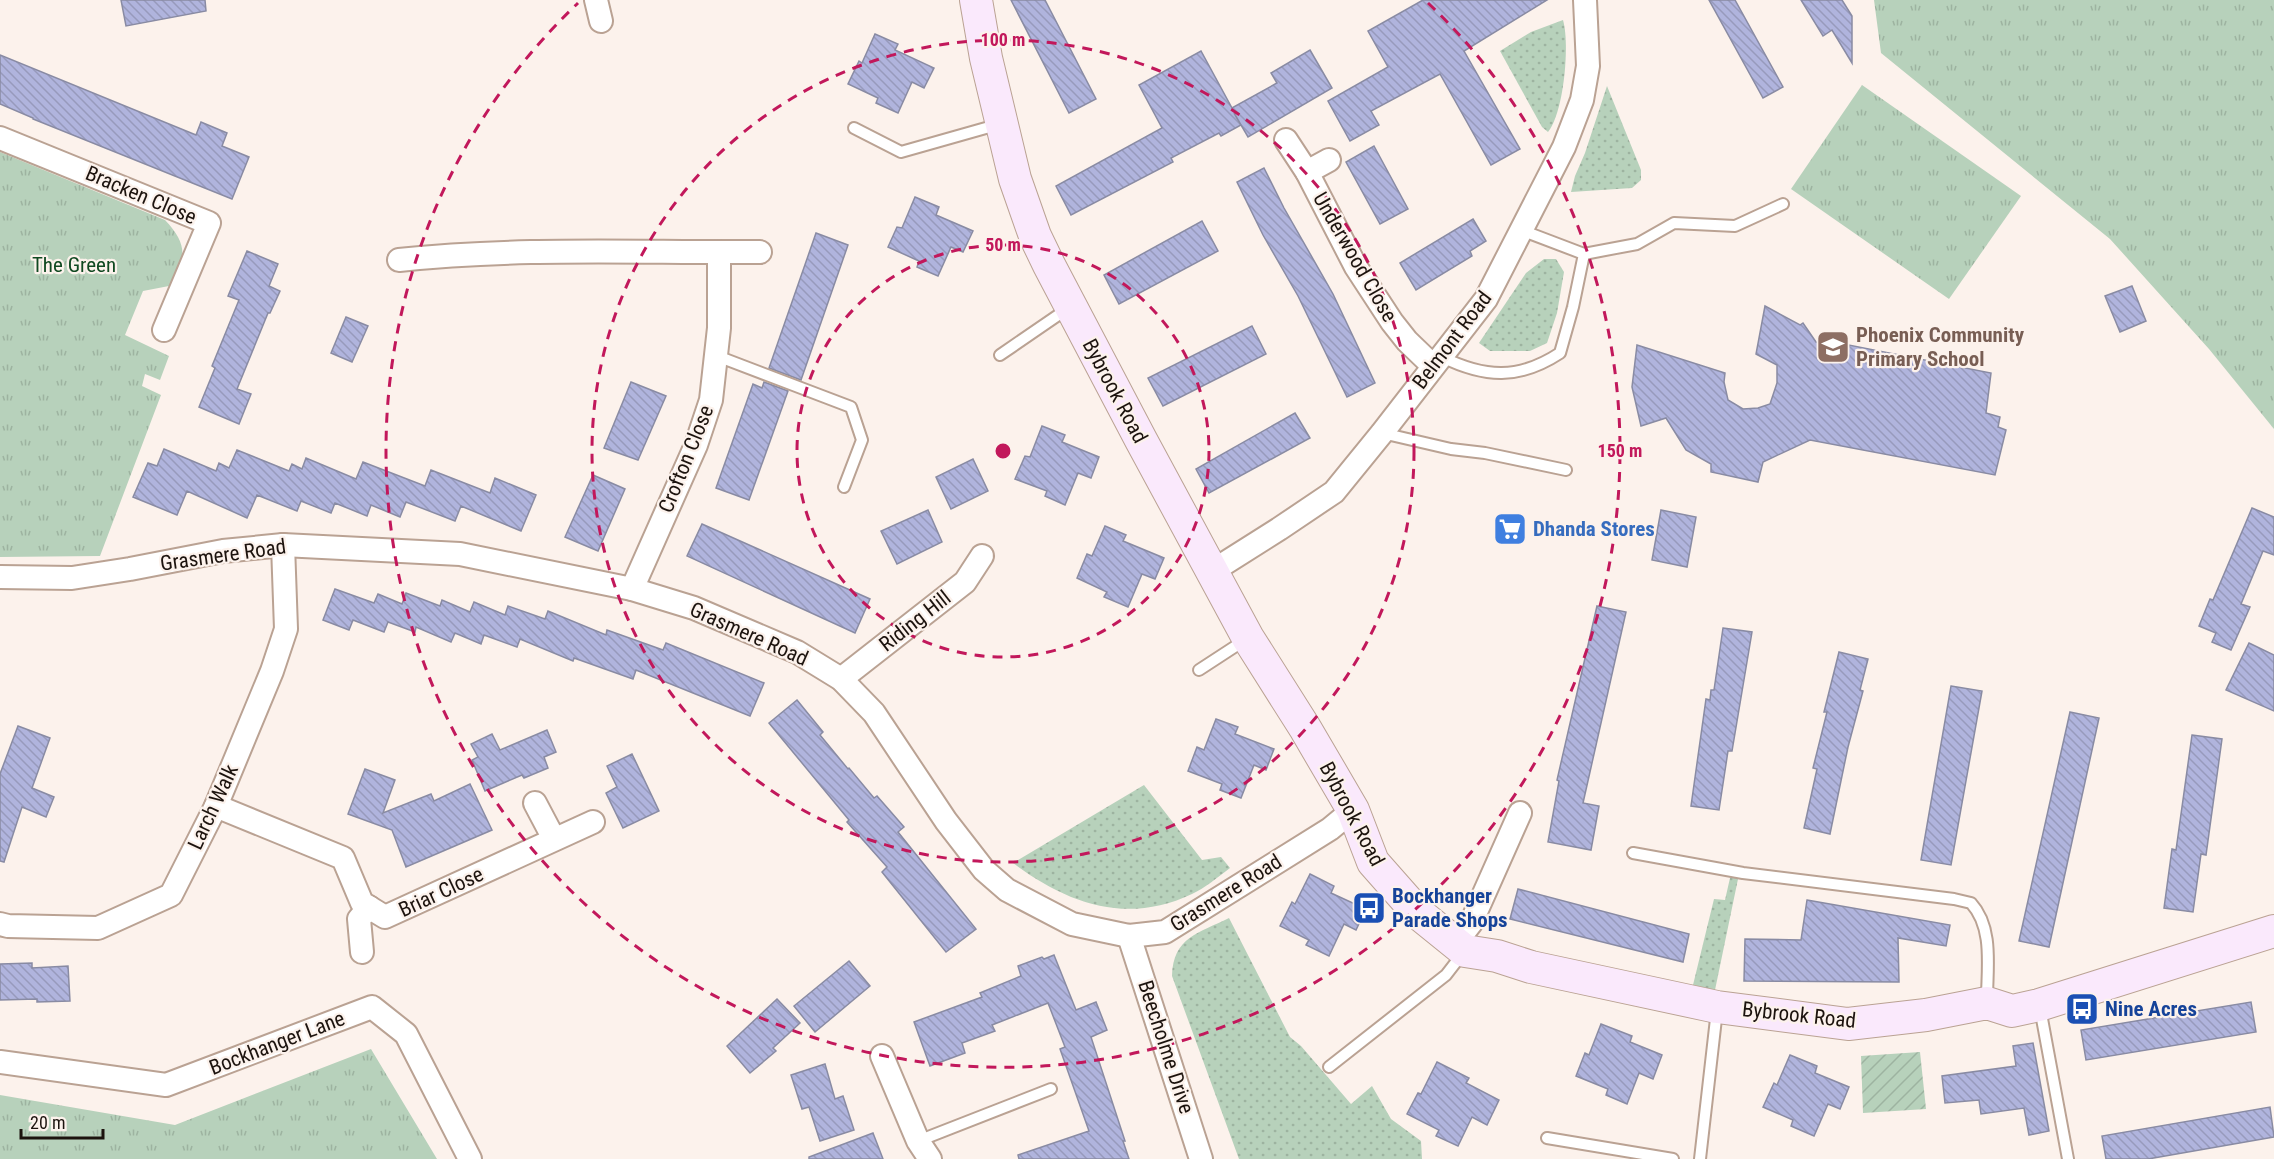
<svg xmlns="http://www.w3.org/2000/svg" width="2274" height="1159" viewBox="0 0 2274 1159" font-family="'Roboto Condensed',sans-serif">
  <style>
    .grass { fill: url(#grass-dots) }
    .park { fill: url(#park-tufts) }
    .garden { fill: url(#garden-furrows) }
    .building { fill: url(#building-back-hatch); stroke: #898ba3; stroke-width: 1.5 }
    .lines { fill: none; stroke-linecap: round; stroke-linejoin: round }
    .lane-casing { stroke: #baa293; stroke-width: 14 }
    .street-casing { stroke: #baa293; stroke-width: 26 }
    .secondary-casing { stroke: #baa293; stroke-width: 34 }
    .lane { stroke: #fff; stroke-width: 10 }
    .street { stroke: #fff; stroke-width: 22 }
    .secondary { stroke: #fae9fc; stroke-width: 32 }
    .ring { fill: none; stroke: #c2185b; stroke-width: 3; stroke-dasharray: 10 8 }
    .labels { text-anchor: middle; stroke-width: 4.5; stroke-linejoin: round; paint-order: stroke }
    .street-label { font-size: 21px; fill: #1c130e; stroke: #fcf2ec }
    .park-label { font-size: 21px; fill: #104921; stroke: #fcf2ec }
    .education-label { font-size: 21px; font-weight: bold; fill: #785e54; stroke: #fcf2ec; text-anchor: start }
    .shop-label { font-size: 21px; font-weight: bold; fill: #366cbe; stroke: #fcf2ec; text-anchor: start }
    .transit-label { font-size: 21px; font-weight: bold; fill: #164399; stroke: #fcf2ec; text-anchor: start }
    .centre { fill: #c2185b; stroke: #fcf2ec; stroke-width: 3 }
    .ring-label { font-size: 18px; text-anchor: middle; font-weight: bold; fill: #c2185b; stroke: #fcf2ec; stroke-width: 4.5; stroke-linejoin: round; paint-order: stroke }
  </style>
  <defs>
    <pattern id="grass-dots" width="8" height="8" patternUnits="userSpaceOnUse" patternTransform="scale(1.5)"><rect width="8" height="8" fill="#b7d1bb"/><path d="M2 2h.1M6 6h.1" fill="none" stroke="#9db3a0" stroke-width="1.8" stroke-linecap="round"/></pattern>
    <pattern id="park-tufts" width="24" height="20" patternUnits="userSpaceOnUse" patternTransform="scale(1.5)"><rect width="24" height="20" fill="#b7d1bb"/><path d="M3 7l-1-3M5 7V3M7 7l1-3M15 17l-1-3M17 17v-4M19 17l1-3" fill="none" stroke="#9db3a0"/></pattern>
    <pattern id="garden-furrows" width="10" height="10" patternUnits="userSpaceOnUse" patternTransform="scale(1.5)"><rect width="10" height="10" fill="#b7d1bb"/><path d="M-1 1l2-2M0 10L10 0M9 11l2-2" fill="none" stroke="#9db3a0"/></pattern>
    <pattern id="building-back-hatch" width="6" height="6" patternUnits="userSpaceOnUse" patternTransform="scale(1.5)"><rect width="6" height="6" fill="#b0b4dd"/><path d="M-1 5l2 2M0 0l6 6M5-1l2 2" fill="none" stroke="#979abc"/></pattern>
  </defs>
  <rect width="100%" height="100%" fill="#fcf2ec"/>
  <g class="grass">
    <path d="M1563,20C1570,44 1564,112 1548,132L1542,127L1500,51L1531,32Z"/>
    <path d="M1607,86L1641,170V180L1632,188L1571,192L1575,176L1585,153Z"/>
    <path d="M1544,259H1556L1564,272L1557,313L1547,343L1530,351H1490L1479,343L1526,273Z"/>
    <path d="M1144,785L1202,860L1221,857L1230,868C1218,877 1205,888 1192,894C1127,925 1068,904 1013,863Z"/>
    <path d="M1736,877L1738,879L1715,990L1693,985L1714,899L1725,900L1730,878Z"/>
    <path d="M1229,918L1290,1037L1301,1046L1351,1104L1372,1086L1391,1119L1421,1141L1422,1159H1239L1172,976C1173,937 1199,933 1229,918Z"/>
  </g>
  <g class="park">
    <path d="M1874,0H2274V429L2209,349L2110,239L1881,53Z"/>
    <path d="M1862,85L2021,196L1949,299L1791,189Z"/>
    <path d="M0,152L165,220C188,244 187,259 169,286L143,291L125,335L169,356L160,380L145,374L142,386L161,395L100,556L0,557Z"/>
    <path d="M371,1049L437,1159H0V1095L175,1125Z"/>
  </g>
  <path class="garden" d="M1920,1052L1926,1109L1863,1113L1861,1056Z"/>
  <g class="building">
    <path d="M121,0H205L206,11L126,26Z"/>
    <path d="M1011,0H1045L1096,99L1069,113Z"/>
    <path d="M1423,0H1547L1464,51L1520,149L1491,165L1440,74L1371,111L1379,125L1350,141L1328,101L1388,67L1368,31Z"/>
    <path d="M1709,0H1735L1783,87L1763,98Z"/>
    <path d="M1801,0H1842L1852,16V63L1832,30L1823,36Z"/>
    <path d="M875,34L898,44L895,50L934,68L924,88L912,82L898,113L876,103L878,98L848,84L859,61L862,63Z"/>
    <path d="M1310,50L1332,88L1248,137L1234,113L1241,125L1221,136L1219,133L1171,158L1173,162L1071,215L1056,186L1162,128L1139,85L1201,51L1232,108L1277,83L1271,73Z"/>
    <path d="M0,55L196,135L201,122L227,133L222,146L249,157L232,199L33,119V118L0,104Z"/>
    <path d="M1374,146L1408,209L1380,224L1346,162Z"/>
    <path d="M1264,168L1284,208L1333,294L1375,383L1347,397L1298,296L1263,235L1237,182Z"/>
    <path d="M915,197L939,207L936,215L973,231L963,252L951,247L938,276L917,267L919,261L888,247L897,227L902,228Z"/>
    <path d="M1473,219L1486,241L1470,251L1472,256L1416,290L1400,263Z"/>
    <path d="M1202,221L1218,251L1119,304L1104,275Z"/>
    <path d="M816,233L848,245L801,380L769,368Z"/>
    <path d="M247,251L278,264L269,286L280,291L270,313H268L237,389L251,394L239,424L199,407L215,368L212,366L239,300L228,296Z"/>
    <path d="M2132,286L2146,321L2120,332L2105,296Z"/>
    <path d="M1765,306L1800,325L1803,323L1816,342L1848,349L1849,345L1991,373L1986,413L2000,417L1998,427L2006,430L1995,475L1810,440L1763,462L1758,482L1711,472V464L1686,450L1666,418L1641,426L1632,387L1637,345L1725,373L1724,382L1728,400L1743,409L1758,408L1770,404L1777,383V365L1756,354Z"/>
    <path d="M346,317L368,326L352,362L331,353Z"/>
    <path d="M1252,326L1266,354L1163,406L1148,378Z"/>
    <path d="M631,382L666,396L638,460L604,448Z"/>
    <path d="M764,382L788,391L749,500L716,488L753,384L762,388Z"/>
    <path d="M1295,413L1310,438L1209,493L1196,469Z"/>
    <path d="M1042,426L1065,435L1062,442L1099,457L1091,478L1078,473L1065,505L1045,496L1047,491L1015,479L1025,456L1030,457Z"/>
    <path d="M164,449L216,471L219,463L229,468L237,450L289,471L292,464L302,469L306,458L356,479L363,462L425,486L431,470L490,493L495,478L536,495L521,531L461,506L455,521L406,502L400,517L371,505L367,516L335,503L331,513L301,501L297,511L257,495L247,518L187,491L177,515L133,497L148,463L157,466Z"/>
    <path d="M973,459L988,491L951,509L936,477Z"/>
    <path d="M593,475L625,489L598,551L565,537Z"/>
    <path d="M2252,508L2274,517V555L2263,551L2241,604L2250,607L2231,650L2212,642L2216,633L2199,626L2210,599L2213,600Z"/>
    <path d="M928,510L942,542L897,564L881,531Z"/>
    <path d="M1661,510L1696,517L1687,567L1652,560Z"/>
    <path d="M702,524L870,599L855,633L687,556Z"/>
    <path d="M1105,526L1126,535L1123,541L1164,558L1155,579L1142,574L1128,607L1104,597L1107,592L1077,578L1087,554L1092,556Z"/>
    <path d="M335,589L374,603L378,594L402,604L406,593L440,606L442,600L470,612L474,602L505,615L508,606L545,619L548,611L606,635L607,630L663,650L666,643L764,683L750,716L636,670L633,679L574,658L573,661L520,639L517,647L484,635L481,644L455,633L451,642L416,627L415,632L388,622L384,632L353,620L349,630L323,620Z"/>
    <path d="M1597,606L1626,612L1583,803L1599,806L1591,850L1548,842L1559,781L1557,780Z"/>
    <path d="M1723,628L1752,632L1732,751H1728L1719,810L1691,806L1706,699L1710,700L1711,690H1714Z"/>
    <path d="M2249,643L2274,655V711L2226,690Z"/>
    <path d="M1839,652L1868,659L1860,690L1863,691L1848,747L1830,834L1804,828L1817,769L1813,768L1827,712H1824Z"/>
    <path d="M1951,686L1982,691L1951,865L1921,860Z"/>
    <path d="M797,700L823,732L820,735L848,769L849,768L874,798L877,796L904,827L898,832L976,929L946,952L882,872L887,867L847,822L849,820L769,723Z"/>
    <path d="M2070,712L2099,718L2049,947L2019,941Z"/>
    <path d="M1216,719L1238,727L1235,734L1274,749L1266,770L1254,765L1241,798L1220,790L1222,784L1188,771L1197,747L1204,750Z"/>
    <path d="M18,726L50,738L32,788L54,797L46,817L22,807L4,862L0,861V774Z"/>
    <path d="M547,730L556,752L544,757L548,768L524,778L522,775L485,791L472,760L478,757L471,744L492,734L500,750Z"/>
    <path d="M2192,735L2222,739L2206,855L2201,854L2193,912L2164,908L2172,849L2176,850Z"/>
    <path d="M632,754L659,811L623,828L606,793L617,787L607,766Z"/>
    <path d="M365,769L395,780L383,813L431,794L434,801L470,784L492,830L406,867L392,830L348,814Z"/>
    <path d="M1310,874L1334,886L1331,893L1366,909L1356,930L1344,924L1329,956L1306,945L1309,940L1280,926L1292,902L1295,904Z"/>
    <path d="M1518,889L1689,934L1683,962L1510,919Z"/>
    <path d="M1807,900L1950,925L1946,946L1898,938L1899,982L1744,981L1745,939L1801,940Z"/>
    <path d="M1054,955L1076,1010L1096,1002L1107,1030L1091,1037L1125,1141H1123L1129,1159H1019L1018,1155L1089,1131L1060,1049L1065,1047L1048,1003L992,1025L995,1031L962,1043L965,1053L930,1066L914,1022L982,997L980,993L1021,976L1018,966L1042,957L1044,959Z"/>
    <path d="M849,961L870,986L815,1032L794,1006Z"/>
    <path d="M32,963V968L68,966L70,1001L37,1002V999L0,1000V964Z"/>
    <path d="M777,999L800,1023L773,1048L776,1051L750,1073L727,1046Z"/>
    <path d="M2251,1002L2256,1032L2086,1060L2081,1030Z"/>
    <path d="M1601,1024L1632,1036L1630,1042L1662,1055L1653,1079L1639,1073L1627,1104L1606,1095L1608,1089L1576,1076L1585,1053L1589,1055Z"/>
    <path d="M2033,1043L2049,1131L2029,1135L2024,1108L1981,1114L1979,1100L1945,1103L1942,1076L2016,1066L2013,1046Z"/>
    <path d="M1790,1055L1817,1066L1815,1073L1849,1087L1840,1109L1828,1104L1814,1136L1791,1126L1793,1120L1763,1107L1774,1083L1777,1085Z"/>
    <path d="M1437,1062L1469,1078L1466,1083L1499,1100L1487,1125L1472,1117L1458,1146L1436,1136L1439,1130L1407,1114L1418,1093L1421,1094Z"/>
    <path d="M825,1064L835,1099L843,1096L854,1130L820,1141L809,1107L802,1109L791,1075Z"/>
    <path d="M2270,1107L2274,1137L2148,1159H2106L2102,1136Z"/>
    <path d="M873,1133L883,1159H809V1157Z"/>
  </g>
  <g class="lines">
    <defs>
      <g id="lane">
        <path d="M854,128L901,152L1000,124"/>
        <path d="M1584,254L1637,244L1674,223L1735,226L1783,204"/>
        <path d="M1000,355L1070,307"/>
        <path d="M717,356L851,407L862,440L844,487"/>
        <path d="M1442,357C1485,378 1519,380 1560,353L1573,307L1584,254L1521,230"/>
        <path d="M1382,433L1451,449L1485,453L1566,470"/>
        <path d="M1199,670L1245,640"/>
        <path d="M1633,853L1743,873L1954,899L1971,903C1994,928 1987,968 1987,1000"/>
        <path d="M2040,1008L2068,1159"/>
        <path d="M1329,1067L1446,975L1463,953"/>
        <path d="M1547,1138L1673,1159"/>
        <path d="M918,1141L1051,1089"/>
        <path d="M1700,1159L1717,1010"/>
      </g>
      <g id="street">
        <path d="M596,0L601,21"/>
        <path d="M0,138L209,223L164,330"/>
        <path d="M1286,140L1307,172L1356,267L1392,322L1407,341L1433,366"/>
        <path d="M1307,172L1329,160"/>
        <path d="M399,260C519,247 640,253 760,252"/>
        <path d="M1211,572L1279,529L1334,492L1382,433L1486,299L1564,147L1582,100L1588,66L1585,0"/>
        <path d="M0,577L72,578L130,569L223,551L283,545L460,554L632,589L694,608L797,652L841,679L874,713L946,821L984,870L1007,890L1072,924L1129,936L1165,932L1330,829L1353,810"/>
        <path d="M632,589L696,445L711,400L719,328V252"/>
        <path d="M841,679L965,582L982,556"/>
        <path d="M535,803L554,839"/>
        <path d="M216,806L343,858L362,903L385,917L593,822"/>
        <path d="M0,924L8,926L98,928L171,895L216,806L272,671L286,629L283,545"/>
        <path d="M1129,936L1201,1159"/>
        <path d="M1454,945L1471,923L1520,813"/>
        <path d="M362,952L359,919L369,907"/>
        <path d="M882,1056L918,1141L930,1159"/>
        <path d="M0,1062L166,1085L372,1007L406,1034L470,1159"/>
      </g>
      <path id="secondary" d="M976,0L986,58L1015,179L1035,236L1049,265L1141,440L1248,638L1305,728L1353,810L1373,862L1418,913L1465,951L1497,956L1531,967L1717,1007L1848,1024L1926,1015L1987,1003L2012,1011L2039,1005L2274,931"/>
    </defs>
    <use href="#lane" class="lane-casing"/>
    <use href="#street" class="street-casing"/>
    <use href="#secondary" class="secondary-casing"/>
    <use href="#lane" class="lane"/>
    <use href="#street" class="street"/>
    <use href="#secondary" class="secondary"/>
  </g>
  <g class="ring">
    <circle cx="1003" cy="451" r="206"/>
    <circle cx="1003" cy="451" r="411"/>
    <path d="M1428 3A617 617 0 1 1 578 3"/>
  </g>
  <defs>
    <symbol id="school-square" viewBox="-11 -11 22 22"><rect x="-9" y="-9" width="18" height="18" rx="4" fill="#8d6e63" stroke="#fcf2ec"/><path d="M0-5L7-2L0 1L-7-2ZM-4 1L0 2.5L4 1V4Q0 6-4 4Z" fill="#fff"/></symbol>
    <symbol id="supermarket-square" viewBox="-11 -11 22 22"><rect x="-9" y="-9" width="18" height="18" rx="4" fill="#3f7fe0" stroke="#fcf2ec"/><path d="M-6-5.5h2.5l.6 2H6L4.5 2H-2.5L-4.4-4H-6ZM-1.5 3.2a1.3 1.3 0 1 0 .1 0ZM3 3.2a1.3 1.3 0 1 0 .1 0Z" fill="#fff"/></symbol>
    <symbol id="bus-square" viewBox="-11 -11 22 22"><rect x="-9" y="-9" width="18" height="18" rx="4" fill="#1a4fb4" stroke="#fcf2ec"/><path d="M-5-6H5V4H4V6H2V4H-2V6H-4V4H-5ZM-3.5-4V0h7V-4ZM-3.5 1.2v1.5H-2V1.2ZM2 1.2v1.5H3.5V1.2Z" fill="#fff"/></symbol>
  </defs>
  <g fill-rule="evenodd">
    <use href="#school-square" x="1814" y="328" width="38" height="38"/>
    <use href="#supermarket-square" x="1491" y="510" width="38" height="38"/>
    <use href="#bus-square" x="1350" y="889" width="38" height="38"/>
    <use href="#bus-square" x="2063" y="990" width="38" height="38"/>
  </g>
  <g class="labels">
    <g class="street-label">
      <text transform="translate(141 195) rotate(23)" y="7">Bracken Close</text>
      <text transform="translate(1355 257) rotate(60)" y="7">Underwood Close</text>
      <text transform="translate(1452 340) rotate(-53)" y="7">Belmont Road</text>
      <text transform="translate(1115 391) rotate(62)" y="7">Bybrook Road</text>
      <text transform="translate(686 459) rotate(-68)" y="7">Crofton Close</text>
      <text transform="translate(223 555) rotate(-8)" y="7">Grasmere Road</text>
      <text transform="translate(915 621) rotate(-38)" y="7">Riding Hill</text>
      <text transform="translate(749 634) rotate(24)" y="7">Grasmere Road</text>
      <text transform="translate(213 807) rotate(-65)" y="7">Larch Walk</text>
      <text transform="translate(1352 814) rotate(62)" y="7">Bybrook Road</text>
      <text transform="translate(441 892) rotate(-25)" y="7">Briar Close</text>
      <text transform="translate(1226 893) rotate(-32)" y="7">Grasmere Road</text>
      <text transform="translate(1799 1015) rotate(6)" y="7">Bybrook Road</text>
      <text transform="translate(277 1043) rotate(-21)" y="7">Bockhanger Lane</text>
      <text transform="translate(1166 1047) rotate(72)" y="7">Beecholme Drive</text>
    </g>
    <g class="park-label">
      <text x="74" y="272">The Green</text>
    </g>
    <g class="education-label">
      <text x="1856" y="342">Phoenix Community<tspan x="1856" dy="24">Primary School</tspan></text>
    </g>
    <g class="shop-label">
      <text x="1533" y="536">Dhanda Stores</text>
    </g>
    <g class="transit-label">
      <text x="1392" y="903">Bockhanger<tspan x="1392" dy="24">Parade Shops</tspan></text>
      <text x="2105" y="1016">Nine Acres</text>
    </g>
  </g>
  <circle cx="1003" cy="451" r="9" class="centre"/>
  <g class="ring-label">
    <text x="1003" y="46">100 m</text>
    <text x="1003" y="251">50 m</text>
    <text x="1620" y="457">150 m</text>
  </g>
  <path d="M21 1129v9h82v-9" fill="none" stroke="#1c130e" stroke-width="3"/>
  <text x="30" y="1129" font-size="18" fill="#1c130e" stroke="#fcf2ec" stroke-width="4.5" paint-order="stroke">20 m</text>
</svg>
